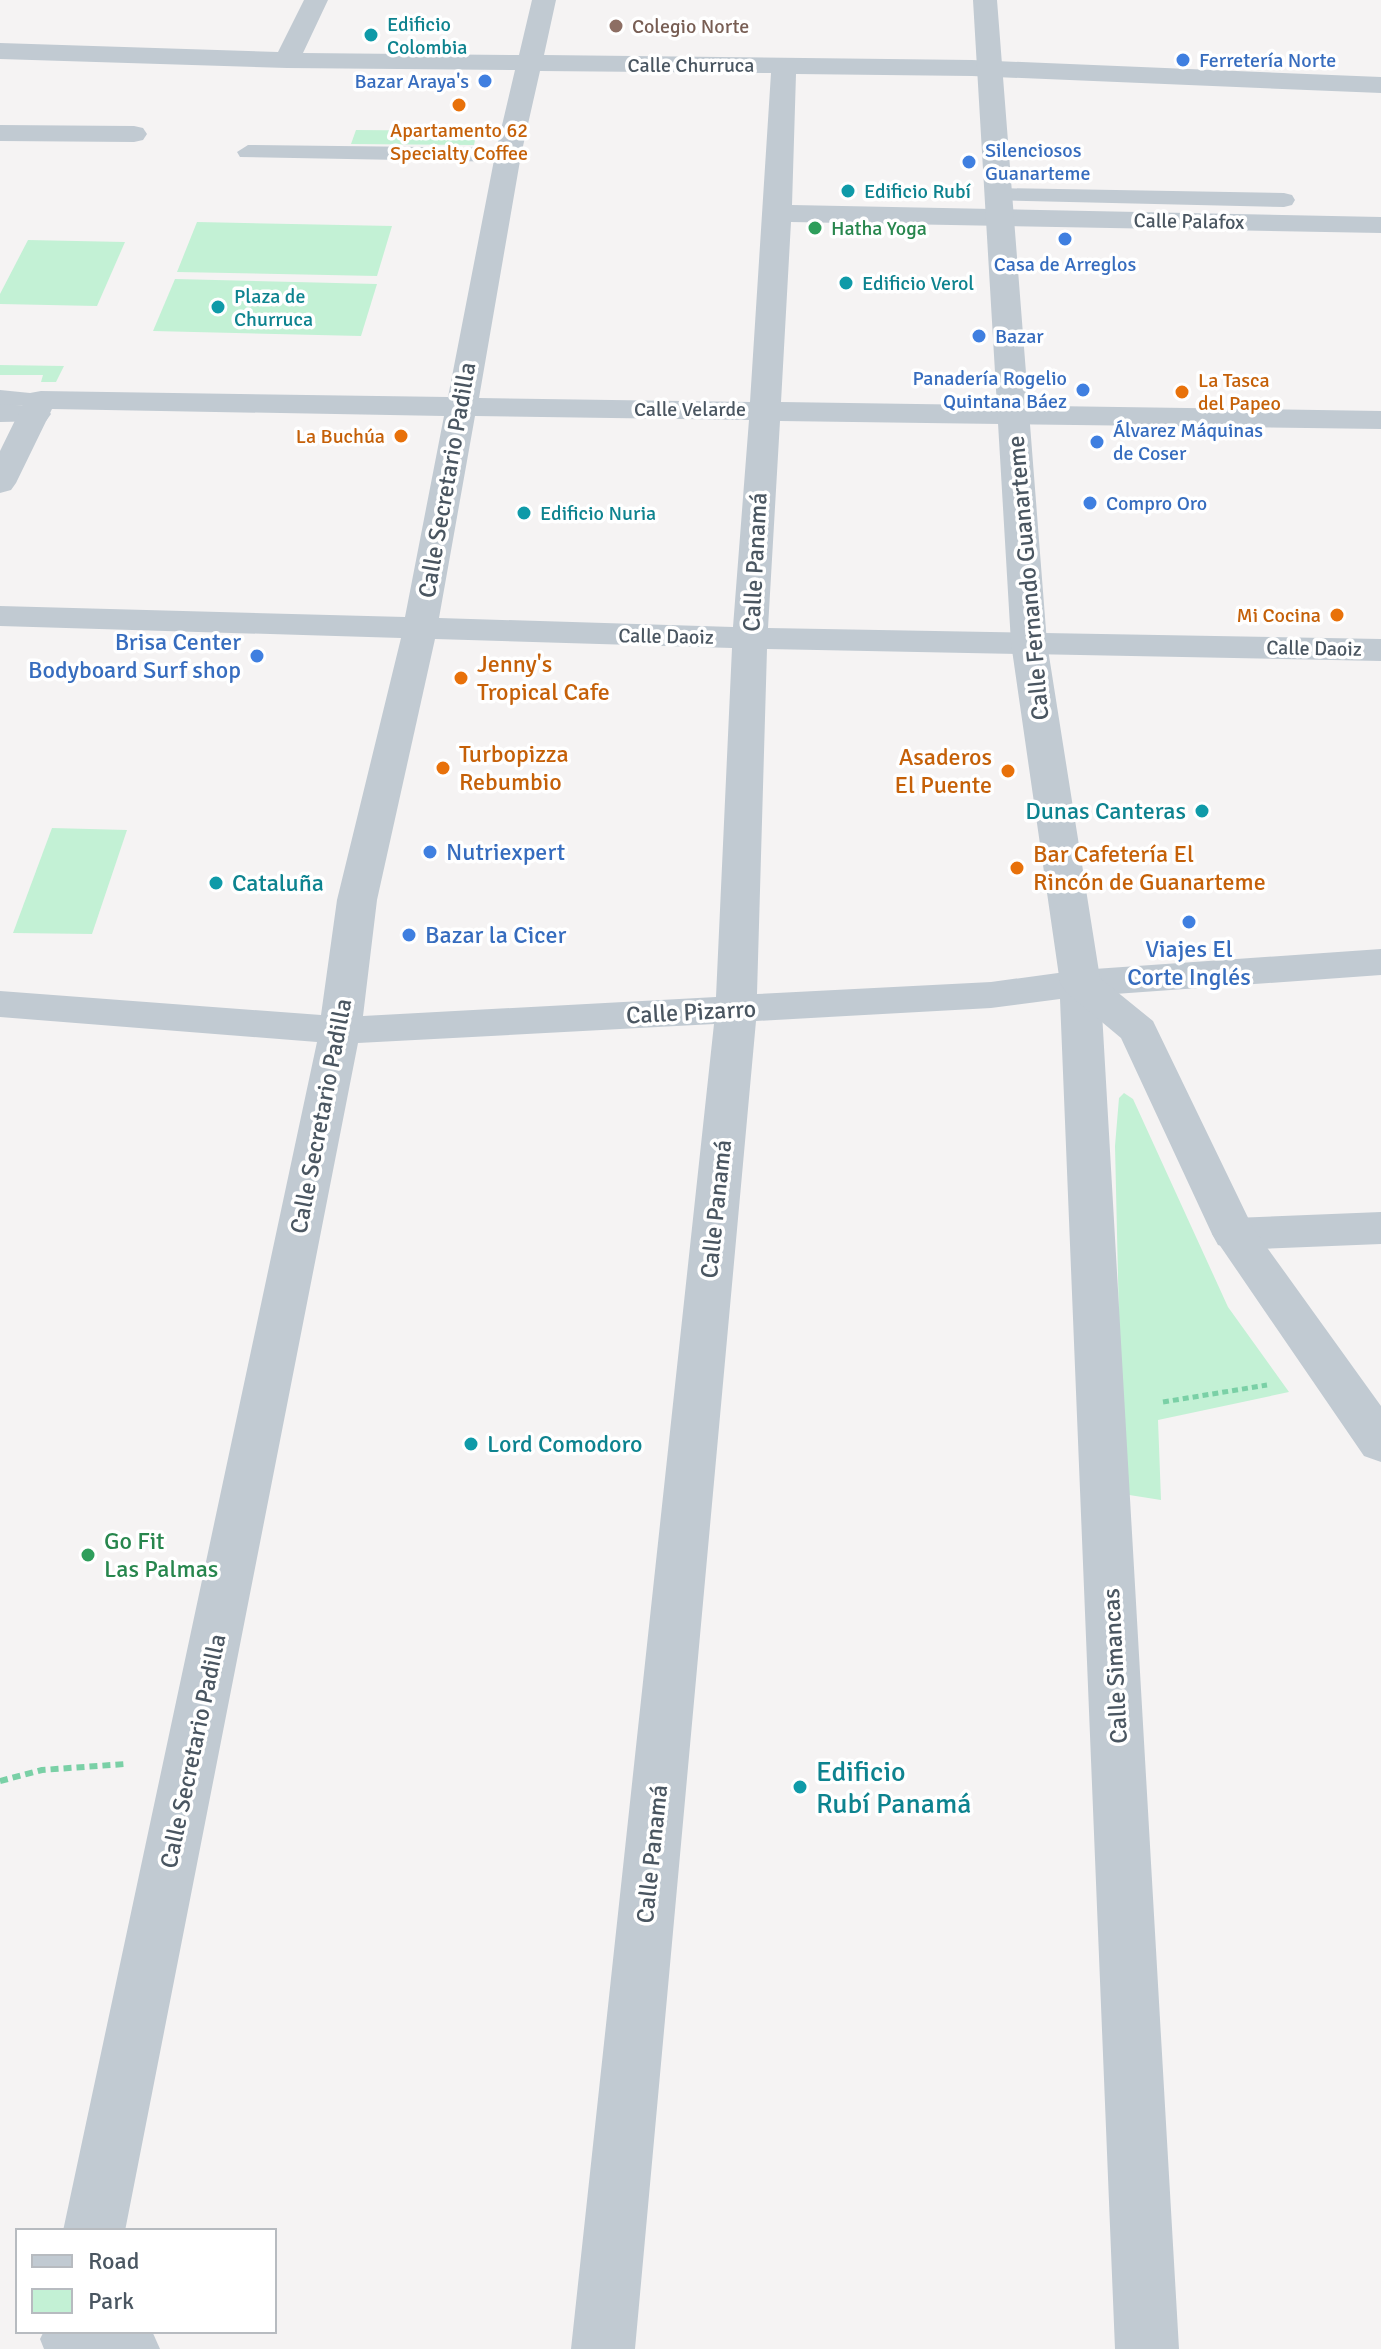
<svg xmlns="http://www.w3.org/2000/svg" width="1381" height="2349" viewBox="0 0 1381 2349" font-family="Signika,sans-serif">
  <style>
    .green { fill: #c3f1d5 }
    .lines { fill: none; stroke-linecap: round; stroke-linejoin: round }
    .path-far1 { stroke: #7ad0a6; stroke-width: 5; stroke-dasharray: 6 4; stroke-linecap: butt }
    .path { stroke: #7ad0a6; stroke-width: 6; stroke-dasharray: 8 5; stroke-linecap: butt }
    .service { fill: #c1cad2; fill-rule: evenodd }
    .pedestrian { fill: #c1cad2; fill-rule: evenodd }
    .minor { fill: #c1cad2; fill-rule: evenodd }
    .tertiary { fill: #c1cad2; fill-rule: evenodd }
    .education-dot { fill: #8d6e63; stroke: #fff; stroke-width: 3 }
    .culture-dot { fill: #0f9aa8; stroke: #fff; stroke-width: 3 }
    .shop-dot { fill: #3f7fe0; stroke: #fff; stroke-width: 3 }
    .food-dot { fill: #e8710a; stroke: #fff; stroke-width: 3 }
    .leisure-dot { fill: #2e9e5b; stroke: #fff; stroke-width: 3 }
    .labels { text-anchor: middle; stroke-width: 7; stroke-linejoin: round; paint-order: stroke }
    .far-culture-label { font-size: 20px; fill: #0d838f; stroke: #fff; text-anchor: start }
    .far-education-label { font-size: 20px; fill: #785e54; stroke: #fff; text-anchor: start }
    .far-shop-label { font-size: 20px; fill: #366cbe; stroke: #fff; text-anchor: start }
    .far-street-label { font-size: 20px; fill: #4a5661; stroke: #fff }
    .far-food-label { font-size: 20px; fill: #c56008; stroke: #fff; text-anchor: end }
    .far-leisure-label { font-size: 20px; fill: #27864d; stroke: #fff; text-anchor: start }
    .street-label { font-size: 24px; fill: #4a5661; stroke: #fff }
    .shop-label { font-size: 24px; fill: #366cbe; stroke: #fff; text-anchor: start }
    .food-label { font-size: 24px; fill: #c56008; stroke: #fff; text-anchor: start }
    .culture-label { font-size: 24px; fill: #0d838f; stroke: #fff; text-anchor: start }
    .leisure-label { font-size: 24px; fill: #27864d; stroke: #fff; text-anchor: start }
    .near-culture-label { font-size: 28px; fill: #0d838f; stroke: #fff; text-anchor: start }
  </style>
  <rect width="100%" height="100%" fill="#f5f3f3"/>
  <g class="green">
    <path d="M356,130L477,131L474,145L351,144Z"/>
    <path d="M197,222L392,226L377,276L177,272Z"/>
    <path d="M28,240L125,242L97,306L0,304V294Z"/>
    <path d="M175,279L377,284L361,336L153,331Z"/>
    <path d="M0,365L64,366L56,382H41L43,375H0Z"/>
    <path d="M52,828L127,830L92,934L13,933Z"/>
    <path d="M1124,1093L1133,1099L1228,1307L1289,1392L1158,1420L1161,1500L1123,1494L1115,1146L1119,1098Z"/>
  </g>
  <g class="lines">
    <path class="path-far1" d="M1163,1402L1267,1385"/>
    <path class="path" d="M0,1781L42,1770L125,1764"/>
    <g class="service">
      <path d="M248,145L508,148L519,155L508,162L240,157L237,152Z"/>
      <path d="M996,188L1284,193L1292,195L1295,200L1292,205L1284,207L988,200L985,195L988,190Z"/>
      <path d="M0,390L50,395L54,400L50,405L0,406Z"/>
    </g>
    <g class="pedestrian">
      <path d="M0,125L134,126L143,128L147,134L143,140L134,142L0,141Z"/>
      <path d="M0,404L46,407L51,414L46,421L0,422Z"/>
    </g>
    <g class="minor">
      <path d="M304,0H328L303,53L519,55L532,0H556L544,55L972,60L1381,77V93L972,76L796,74L792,205L1381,217V233L791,222L781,402L1381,411V429L780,421L768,628L1381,639V661L767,649L757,994L991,982L1080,970L1381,949V975L1101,995L1179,2349H1115L1060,999L991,1008L756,1021L635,2349H571L714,1024L358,1043L125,2231H63L317,1042L0,1017V991L321,1015L337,900L401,638L0,626V606L405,617L444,416L52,409L16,483L11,490L0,493V451L25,400L30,393L41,391L448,397L495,155L515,70L287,68L0,59V43L278,52ZM540,71L771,73L750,402L479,398L521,155ZM475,416L749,420L733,627L439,618ZM435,639L732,648L716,997L363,1016L377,900Z"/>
      <path d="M1381,1212V1244L1234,1250L1218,1245L1212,1234L1218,1223L1234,1218Z"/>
      <path d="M44,2331H152L160,2349H44L40,2339Z"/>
    </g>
    <path class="tertiary" d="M973,0H997L1047,643L1100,978L1153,1021L1253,1228L1381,1406V1462L1364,1456L1212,1234L1121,1038L1066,992L1060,983L1011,643Z"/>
  </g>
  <circle class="education-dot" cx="616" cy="26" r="8"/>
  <g class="culture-dot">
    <circle cx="371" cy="35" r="8"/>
    <circle cx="848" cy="191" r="8"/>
    <circle cx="846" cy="283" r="8"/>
    <circle cx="218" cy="307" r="8"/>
    <circle cx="524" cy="513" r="8"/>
    <circle cx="1202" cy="811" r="8"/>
    <circle cx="216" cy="883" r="8"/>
    <circle cx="471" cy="1444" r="8"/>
    <circle cx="800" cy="1787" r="8"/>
  </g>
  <g class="shop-dot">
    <circle cx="1183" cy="60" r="8"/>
    <circle cx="485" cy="81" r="8"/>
    <circle cx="969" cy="162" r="8"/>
    <circle cx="1065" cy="239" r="8"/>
    <circle cx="979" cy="336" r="8"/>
    <circle cx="1083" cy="390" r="8"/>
    <circle cx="1097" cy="442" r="8"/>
    <circle cx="1090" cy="503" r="8"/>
    <circle cx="257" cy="656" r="8"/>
    <circle cx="430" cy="852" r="8"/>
    <circle cx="1189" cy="922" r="8"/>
    <circle cx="409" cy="935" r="8"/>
  </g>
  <g class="food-dot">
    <circle cx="459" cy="105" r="8"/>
    <circle cx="1182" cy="392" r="8"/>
    <circle cx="401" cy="436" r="8"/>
    <circle cx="1337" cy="615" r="8"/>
    <circle cx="461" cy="678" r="8"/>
    <circle cx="443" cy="768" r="8"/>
    <circle cx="1008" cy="771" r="8"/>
    <circle cx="1017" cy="868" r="8"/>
  </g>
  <g class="leisure-dot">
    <circle cx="815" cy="228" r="8"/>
    <circle cx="88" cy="1555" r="8"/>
  </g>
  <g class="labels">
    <g class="far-culture-label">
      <text x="387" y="31">Edificio<tspan x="387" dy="23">Colombia</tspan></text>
      <text x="864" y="198">Edificio Rubí</text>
      <text x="862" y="290">Edificio Verol</text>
      <text x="234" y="303">Plaza de<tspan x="234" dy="23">Churruca</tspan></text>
      <text x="540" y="520">Edificio Nuria</text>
    </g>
    <g class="far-education-label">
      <text x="632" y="33">Colegio Norte</text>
    </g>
    <g class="far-shop-label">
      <text x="1199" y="67">Ferretería Norte</text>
      <text x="469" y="88" text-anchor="end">Bazar Araya's</text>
      <text x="985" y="157">Silenciosos<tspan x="985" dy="23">Guanarteme</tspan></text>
      <text x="1065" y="271" text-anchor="middle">Casa de Arreglos</text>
      <text x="995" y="343">Bazar</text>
      <text x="1067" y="385" text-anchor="end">Panadería Rogelio<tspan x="1067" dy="23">Quintana Báez</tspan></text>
      <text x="1113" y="437">Álvarez Máquinas<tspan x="1113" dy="23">de Coser</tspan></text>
      <text x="1106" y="510">Compro Oro</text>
    </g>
    <g class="far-street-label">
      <text x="691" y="72">Calle Churruca</text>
      <text transform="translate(1189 221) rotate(1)" y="7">Calle Palafox</text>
      <text x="690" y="416">Calle Velarde</text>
      <text transform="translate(666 636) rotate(1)" y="7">Calle Daoiz</text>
      <text transform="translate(1314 648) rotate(1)" y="7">Calle Daoiz</text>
    </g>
    <g class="far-food-label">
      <text x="459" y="137" text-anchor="middle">Apartamento 62<tspan x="459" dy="23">Specialty Coffee</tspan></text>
      <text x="1198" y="387" text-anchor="start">La Tasca<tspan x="1198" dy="23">del Papeo</tspan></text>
      <text x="385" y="443">La Buchúa</text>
      <text x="1321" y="622">Mi Cocina</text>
    </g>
    <g class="far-leisure-label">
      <text x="831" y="235">Hatha Yoga</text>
    </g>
    <g class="street-label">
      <text transform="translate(447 480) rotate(-80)" y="8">Calle Secretario Padilla</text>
      <text transform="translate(755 562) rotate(-87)" y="8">Calle Panamá</text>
      <text transform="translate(1028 578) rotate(-95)" y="8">Calle Fernando Guanarteme</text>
      <text transform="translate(691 1012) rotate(-3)" y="8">Calle Pizarro</text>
      <text transform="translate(321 1116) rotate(-79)" y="8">Calle Secretario Padilla</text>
      <text transform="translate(716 1209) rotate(-84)" y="8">Calle Panamá</text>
      <text transform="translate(1115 1666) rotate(-93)" y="8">Calle Simancas</text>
      <text transform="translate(193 1751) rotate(-78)" y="8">Calle Secretario Padilla</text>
      <text transform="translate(652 1854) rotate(-84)" y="8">Calle Panamá</text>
    </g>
    <g class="shop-label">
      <text x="241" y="650" text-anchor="end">Brisa Center<tspan x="241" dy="28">Bodyboard Surf shop</tspan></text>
      <text x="446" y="860">Nutriexpert</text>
      <text x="425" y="943">Bazar la Cicer</text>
      <text x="1189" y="957" text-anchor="middle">Viajes El<tspan x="1189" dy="28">Corte Inglés</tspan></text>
    </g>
    <g class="food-label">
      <text x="477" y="672">Jenny's<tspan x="477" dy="28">Tropical Cafe</tspan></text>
      <text x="459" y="762">Turbopizza<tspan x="459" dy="28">Rebumbio</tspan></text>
      <text x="992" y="765" text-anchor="end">Asaderos<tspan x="992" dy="28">El Puente</tspan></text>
      <text x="1033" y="862">Bar Cafetería El<tspan x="1033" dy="28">Rincón de Guanarteme</tspan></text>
    </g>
    <g class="culture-label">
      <text x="1186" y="819" text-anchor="end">Dunas Canteras</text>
      <text x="232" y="891">Cataluña</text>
      <text x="487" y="1452">Lord Comodoro</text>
    </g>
    <g class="leisure-label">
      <text x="104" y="1549">Go Fit<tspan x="104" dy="28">Las Palmas</tspan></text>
    </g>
    <g class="near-culture-label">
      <text x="816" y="1781">Edificio<tspan x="816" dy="32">Rubí Panamá</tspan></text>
    </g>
  </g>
  <rect x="16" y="2229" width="260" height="104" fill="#ffffff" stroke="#b7bbc0" stroke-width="2"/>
  <rect x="32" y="2255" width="40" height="12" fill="#c1cad2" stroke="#b7bbc0" stroke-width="2"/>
  <text x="88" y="2269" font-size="24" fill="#4a5661">Road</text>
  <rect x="32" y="2289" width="40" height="24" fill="#c3f1d5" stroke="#b7bbc0" stroke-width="2"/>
  <text x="88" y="2309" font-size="24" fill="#4a5661">Park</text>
</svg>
